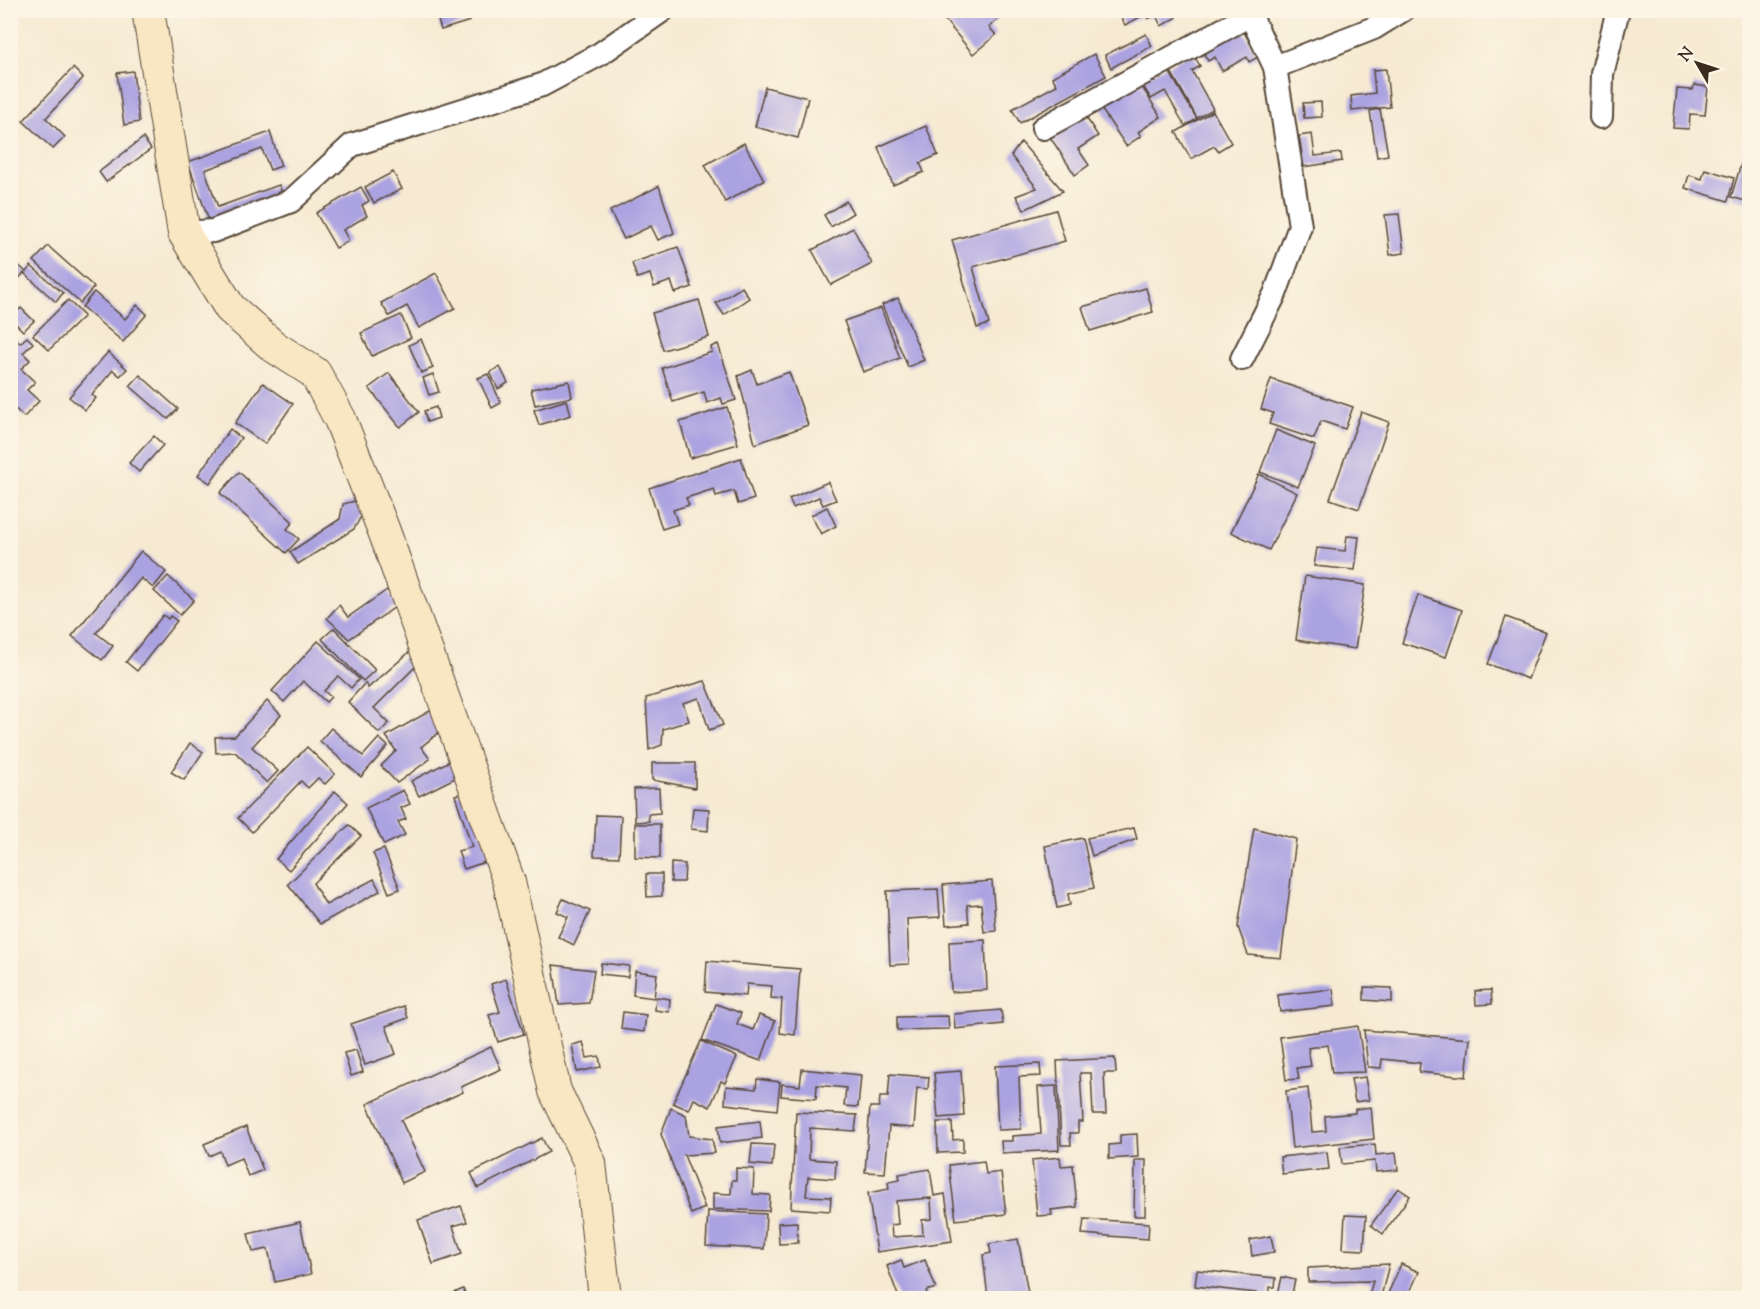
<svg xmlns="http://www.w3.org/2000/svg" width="1760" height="1309" viewBox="0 0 1760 1309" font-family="'Sorts Mill Goudy',serif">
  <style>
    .building { fill: #aba2e1; fill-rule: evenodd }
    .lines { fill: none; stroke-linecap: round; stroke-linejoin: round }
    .street-casing { stroke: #574739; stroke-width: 26 }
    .secondary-casing { stroke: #574739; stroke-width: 34 }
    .street { stroke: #fff; stroke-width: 22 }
    .secondary { stroke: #f9e7c3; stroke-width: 32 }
  </style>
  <rect width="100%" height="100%" fill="#fcf5e5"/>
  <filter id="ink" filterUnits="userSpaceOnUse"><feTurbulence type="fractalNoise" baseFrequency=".0167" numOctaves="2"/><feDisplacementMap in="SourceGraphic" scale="12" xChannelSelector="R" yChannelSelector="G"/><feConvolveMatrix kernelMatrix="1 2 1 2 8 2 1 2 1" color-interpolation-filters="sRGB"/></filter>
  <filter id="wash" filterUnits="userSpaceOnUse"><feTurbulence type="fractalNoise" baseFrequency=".008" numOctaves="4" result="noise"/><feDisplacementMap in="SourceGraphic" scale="24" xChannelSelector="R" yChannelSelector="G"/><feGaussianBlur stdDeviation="1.35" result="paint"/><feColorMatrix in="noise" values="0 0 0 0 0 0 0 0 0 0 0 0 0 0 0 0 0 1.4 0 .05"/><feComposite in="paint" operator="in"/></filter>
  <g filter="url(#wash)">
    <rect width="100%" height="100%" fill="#f6ead2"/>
    <g id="blocks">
      <g class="building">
        <path d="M435,10H466L470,21L441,30Z"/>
        <path d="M943,10H997L1002,16L989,27L996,35L973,54L939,13Z"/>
        <path d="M1117,10H1172L1176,18L1161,26L1156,15L1148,19L1146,14L1125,25Z"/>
        <path d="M1241,27L1258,57L1249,62L1247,57L1222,71L1215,57L1208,61L1201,49Z"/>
        <path d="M1146,34L1152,46L1111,68L1105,55Z"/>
        <path d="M1192,52L1200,66L1192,71L1213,109L1197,118L1168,66Z"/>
        <path d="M1094,54L1106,76L1020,123L1012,109L1057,85L1052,77Z"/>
        <path d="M1166,66L1197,119L1185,126L1165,91L1151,99L1140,81Z"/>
        <path d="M73,68L83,78L46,118L65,137L53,149L23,121Z"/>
        <path d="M1386,69L1390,107L1352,111L1351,96L1375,93L1373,70Z"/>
        <path d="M133,71L139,122L124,125L117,73Z"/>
        <path d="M1137,79L1161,117L1138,132L1141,136L1126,146L1098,104Z"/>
        <path d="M1694,85L1708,87L1705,115L1690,114L1689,129L1673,128L1677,89L1693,90Z"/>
        <path d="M765,87L808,98L798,138L755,127Z"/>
        <path d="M1321,102L1322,117L1304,118L1303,103Z"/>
        <path d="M1380,109L1388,155L1377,157L1370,111Z"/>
        <path d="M1082,111L1098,136L1078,149L1089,165L1075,175L1048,134Z"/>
        <path d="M1213,111L1231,143L1218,151L1214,146L1191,159L1176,132Z"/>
        <path d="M926,126L938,155L920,163L924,172L893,185L878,147Z"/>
        <path d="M270,132L281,166L270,170L262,149L205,170L218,207L279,185L283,195L209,221L188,162Z"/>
        <path d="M1312,134L1315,156L1341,153L1342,161L1304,167L1299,136Z"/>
        <path d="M143,138L151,149L106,182L99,172Z"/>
        <path d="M1021,142L1063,191L1024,210L1016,196L1037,188L1011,156Z"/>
        <path d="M744,143L764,180L725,202L705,165Z"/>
        <path d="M1745,151L1749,152V202L1731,197Z"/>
        <path d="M1705,169L1734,178L1728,201L1685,188L1689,175L1702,179Z"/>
        <path d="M393,172L402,189L374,203L365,187Z"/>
        <path d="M659,186L674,233L658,240L651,226L624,239L610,211Z"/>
        <path d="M361,187L369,201L362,205L367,216L343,230L349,241L336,248L316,213Z"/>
        <path d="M846,201L853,213L831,227L824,215Z"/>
        <path d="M1056,210L1065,241L973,267L989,324L977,328L952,240Z"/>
        <path d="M1399,214L1404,253L1390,255L1385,215Z"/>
        <path d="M853,228L872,264L831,285L812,250Z"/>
        <path d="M48,246L94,287L80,303L34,261Z"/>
        <path d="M678,247L692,287L675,293L671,281L654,287L650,274L637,278L632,263Z"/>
        <path d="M13,260L26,272L31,266L63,293L56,302L24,273L10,288V263Z"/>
        <path d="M436,273L455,308L419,328L407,306L389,316L381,303Z"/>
        <path d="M742,287L749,298L724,315L716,303Z"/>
        <path d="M1146,288L1153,312L1090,331L1082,307Z"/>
        <path d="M94,292L125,319L137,305L147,314L123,342L82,307Z"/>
        <path d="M898,298L924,360L908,367L882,305Z"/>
        <path d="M68,300L84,316L49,350L33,335Z"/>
        <path d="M699,300L709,337L663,350L652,313Z"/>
        <path d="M21,308L34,321L23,331L10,318Z"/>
        <path d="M881,308L900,358L863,372L844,321Z"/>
        <path d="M401,315L411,338L372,356L361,333Z"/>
        <path d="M14,337L20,343L27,337L33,343L23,353L30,360L21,369L35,382L27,390L39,401L24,417L10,404V340Z"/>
        <path d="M421,339L433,368L421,373L409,345Z"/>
        <path d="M718,344L736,400L723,404L721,398L707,403L704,392L673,402L662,368L712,352L711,347Z"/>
        <path d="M108,352L127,369L120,376L113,370L92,395L96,398L85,410L69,397Z"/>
        <path d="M500,367L508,383L498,389L490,372Z"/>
        <path d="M752,370L757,384L789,372L808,425L755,444L738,376Z"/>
        <path d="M389,373L419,412L400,427L369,388Z"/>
        <path d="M433,374L439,392L429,395L423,378Z"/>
        <path d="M488,374L501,403L492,408L478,378Z"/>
        <path d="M140,375L178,409L168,419L130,386Z"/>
        <path d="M1271,379L1353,407L1345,429L1321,421L1314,439L1269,424L1273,413L1261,409Z"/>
        <path d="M569,381L572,397L535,405L531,389Z"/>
        <path d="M263,383L293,404L265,444L235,423Z"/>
        <path d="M567,400L571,415L539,425L534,410Z"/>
        <path d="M436,407L439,418L427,422L424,411Z"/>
        <path d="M727,407L738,444L690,458L680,422Z"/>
        <path d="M1361,412L1389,422L1359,509L1330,499Z"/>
        <path d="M230,429L241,438L210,483L198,475Z"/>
        <path d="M1276,430L1315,446L1298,487L1260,472Z"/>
        <path d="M154,436L163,445L139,472L129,463Z"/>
        <path d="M741,458L754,499L738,504L734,491L716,496L714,489L686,498L689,505L673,510L678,524L662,529L649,488Z"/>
        <path d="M239,472L293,522L287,529L299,539L286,553L220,493Z"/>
        <path d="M1259,474L1297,493L1269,550L1231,532Z"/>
        <path d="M828,482L836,500L823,505L819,497L793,508L789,499Z"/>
        <path d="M359,500L364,511L354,529L298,564L290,552L340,519L343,504Z"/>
        <path d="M827,507L836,526L821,534L811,515Z"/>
        <path d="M1347,536L1359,537L1355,570L1314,566L1317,548L1345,551Z"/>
        <path d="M141,551L166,572L153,588L141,578L96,633L113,646L102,660L72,636Z"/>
        <path d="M168,576L194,600L180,615L154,591Z"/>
        <path d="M1305,576L1365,585L1355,649L1296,640Z"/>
        <path d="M387,590L398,605L349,639L327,618L339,605L348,617Z"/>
        <path d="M1418,595L1462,610L1446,657L1402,643Z"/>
        <path d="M163,615L168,619L170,616L177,621L137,671L126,662Z"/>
        <path d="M1506,617L1546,632L1528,679L1488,664Z"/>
        <path d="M334,628L375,670L363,681L322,639Z"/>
        <path d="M318,641L359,679L351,688L338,676L324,691L331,697L326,702L303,681L284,702L272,691Z"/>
        <path d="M413,649L420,662L374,708L389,723L379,733L348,702L365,683L368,688Z"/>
        <path d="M705,681L723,725L709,730L699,698L683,703L689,721L663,729L662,745L649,750L646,698Z"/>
        <path d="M267,701L281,715L252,747L278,771L267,783L235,752L216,753L215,737L235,736Z"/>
        <path d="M435,708L446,727L421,747L430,759L397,783L381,766L396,751L386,736Z"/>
        <path d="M331,728L363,756L379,738L388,746L361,777L320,741Z"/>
        <path d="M190,743L203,752L184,780L171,772Z"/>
        <path d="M307,747L335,774L325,784L318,778L308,788L301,781L252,832L238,818Z"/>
        <path d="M459,756L467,772L419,796L411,781Z"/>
        <path d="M652,763H695V788L652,780Z"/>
        <path d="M659,788L660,813L648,814L649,821L635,822L634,789Z"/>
        <path d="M403,790L410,804L401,808L406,819L398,822L405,835L384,845L366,808Z"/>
        <path d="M335,791L348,803L289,870L276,859Z"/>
        <path d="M469,791L491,860L464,869L458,851L472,847L455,795Z"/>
        <path d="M693,808L709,809L708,831L691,829Z"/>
        <path d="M596,815L621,816L619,857L594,856Z"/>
        <path d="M635,824H660V858L635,857Z"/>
        <path d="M349,825L361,836L313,883L326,905L374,879L380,891L320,924L288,884Z"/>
        <path d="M1134,828L1137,839L1092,856L1087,838Z"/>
        <path d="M1254,828L1296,839L1281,958L1248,955L1238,927Z"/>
        <path d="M1083,838L1094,888L1068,894L1070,905L1057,908L1045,846Z"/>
        <path d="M384,849L400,889L389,893L373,853Z"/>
        <path d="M671,863L685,864L684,882H671Z"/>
        <path d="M646,874H662V896L647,897Z"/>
        <path d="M992,881L996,931L984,932L981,904L967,905L969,923L946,925L943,885Z"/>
        <path d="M938,889L940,917L907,919L909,964L890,965L887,891Z"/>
        <path d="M563,899L590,911L574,945L558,937L568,917L557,912Z"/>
        <path d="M985,940L987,990L951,992L949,942Z"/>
        <path d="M707,961L800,969L795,1035L780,1033L782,999L771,998L772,986L747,984L746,996L705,992Z"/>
        <path d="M601,963L629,966L628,977L600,974Z"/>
        <path d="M553,965L594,970L589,1003L559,1005Z"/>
        <path d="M635,971L657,974L654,998L633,995Z"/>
        <path d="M506,979L524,1034L498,1042L489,1015L500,1012L491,984Z"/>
        <path d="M1364,987L1392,988V1002L1364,1000Z"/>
        <path d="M1333,989L1335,1006L1280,1012L1278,995Z"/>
        <path d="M1491,990L1492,1004L1476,1005L1475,991Z"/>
        <path d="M656,997L670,999L669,1012L655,1010Z"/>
        <path d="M716,1004L741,1013L737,1024L753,1030L759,1015L775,1021L761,1061L702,1040Z"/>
        <path d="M404,1006L408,1018L386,1026L396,1054L365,1065L351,1024Z"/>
        <path d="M1001,1010L1003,1024L955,1029L954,1014Z"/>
        <path d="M623,1012L646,1015L644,1032L621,1029Z"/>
        <path d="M948,1016L949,1029L897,1030V1017Z"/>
        <path d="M1358,1026L1365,1072L1332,1073L1328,1045L1308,1048L1311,1066L1297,1068L1299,1079L1286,1080L1280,1037Z"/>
        <path d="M1364,1030L1470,1039L1466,1077L1419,1072L1420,1063L1382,1059L1381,1068L1368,1067Z"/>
        <path d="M701,1041L737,1057L725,1083L721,1081L710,1107L694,1099L689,1110L673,1103Z"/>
        <path d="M583,1042L587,1058L599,1056L601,1067L577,1072L572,1045Z"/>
        <path d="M491,1047L501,1069L461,1087L463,1092L401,1120L425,1172L402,1183L367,1104Z"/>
        <path d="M356,1050L363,1072L351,1076L344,1053Z"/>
        <path d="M1115,1058L1116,1073H1104L1106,1114H1093L1091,1073H1080L1083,1122H1078V1133H1070L1071,1145H1061L1057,1061Z"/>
        <path d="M1040,1064L1041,1076L1019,1077L1021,1129L998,1130L995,1066Z"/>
        <path d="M802,1069L861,1075L858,1107L844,1106L846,1088L817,1085L816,1099L781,1096L782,1084L800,1086Z"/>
        <path d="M961,1071L964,1116L938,1118L934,1073Z"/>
        <path d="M890,1074L929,1077L928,1089L917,1088L914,1128L889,1126L885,1173L865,1172L870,1107H879L880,1097H888Z"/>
        <path d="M1365,1077L1369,1100L1355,1102L1351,1079Z"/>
        <path d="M757,1079L780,1082L777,1110L725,1104L726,1086L756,1089Z"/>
        <path d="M1056,1086L1059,1150L1002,1153L1001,1141H1012V1136L1041,1134L1038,1087Z"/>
        <path d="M1308,1088L1312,1132L1326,1131L1325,1116L1355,1113V1109L1371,1107L1374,1139L1292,1148L1286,1091Z"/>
        <path d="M671,1108L686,1115L689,1136L712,1139L715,1153L684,1155L705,1208L691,1214L661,1134Z"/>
        <path d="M796,1112L857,1115L855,1131L810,1128L809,1159L836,1161L835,1179L808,1177L806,1196L831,1197L830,1211L791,1208Z"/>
        <path d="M760,1121L762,1138L720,1143L718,1126Z"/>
        <path d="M937,1122H952L953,1140L963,1139V1152L938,1153Z"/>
        <path d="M246,1127L263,1170L248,1176L241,1158L225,1165L220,1151L209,1156L204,1144Z"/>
        <path d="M1137,1134L1138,1157L1109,1159V1145L1120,1144V1135Z"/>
        <path d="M542,1138L549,1152L478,1188L471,1173Z"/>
        <path d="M752,1144L774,1145L772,1166L750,1164Z"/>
        <path d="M1375,1144L1376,1155L1396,1153L1398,1170L1376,1172L1375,1161L1342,1164L1340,1147Z"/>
        <path d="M1327,1152L1329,1169L1282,1174L1280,1157Z"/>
        <path d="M1060,1157L1061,1166L1073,1165L1077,1207L1051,1210L1052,1215L1037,1216L1032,1160Z"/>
        <path d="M1135,1160H1146L1145,1216H1134Z"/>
        <path d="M984,1161L986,1174L1001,1172L1006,1214L956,1220L949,1165Z"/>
        <path d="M736,1168L754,1169L753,1194L770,1195L769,1211L713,1209V1193L731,1194L732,1180H736Z"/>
        <path d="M930,1169L934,1196L945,1194L952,1241L877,1252L868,1193L889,1189L888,1182L900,1180L899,1174ZM931,1198L932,1219L922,1220L923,1235L892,1237L891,1225L898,1224L896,1201Z"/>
        <path d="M1398,1188L1410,1196L1383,1234L1371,1225Z"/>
        <path d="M461,1206L467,1222L453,1226L462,1254L433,1264L418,1220Z"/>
        <path d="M708,1211L766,1214L764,1249L706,1246Z"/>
        <path d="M1345,1215L1366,1216L1364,1250L1343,1249Z"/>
        <path d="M1084,1219L1149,1223L1148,1239L1082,1234Z"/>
        <path d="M300,1222L311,1274L275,1282L268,1249L253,1252L248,1234Z"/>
        <path d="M797,1222L798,1243L779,1244L778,1223Z"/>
        <path d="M1271,1236L1274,1252L1252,1256L1250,1240Z"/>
        <path d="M1018,1239L1029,1298H988L983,1255L991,1253L989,1244Z"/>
        <path d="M901,1260L904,1268L925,1260L936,1288L926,1291L929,1298H899L887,1266Z"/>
        <path d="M1389,1264L1381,1297L1369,1295L1373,1281L1308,1282V1268Z"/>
        <path d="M1401,1264L1419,1272L1407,1298H1386Z"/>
        <path d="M1197,1270L1276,1278L1275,1287H1270L1269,1298H1256V1293L1195,1286Z"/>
        <path d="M1282,1277L1295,1280L1291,1298H1277Z"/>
        <path d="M463,1289L467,1298H451L450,1295Z"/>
        <path d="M1195,1292H1208V1298H1194Z"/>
      </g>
    </g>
  </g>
  <g filter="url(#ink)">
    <use href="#blocks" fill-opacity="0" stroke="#574739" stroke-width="1.5"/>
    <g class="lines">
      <defs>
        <g id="street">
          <path d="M1275,67L1374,28L1403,10"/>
          <path d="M1601,117L1602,74L1618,10"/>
          <path d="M1043,128L1250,15"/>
          <path d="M184,233L213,231L291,201L352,145L542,85L600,54L663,10"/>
          <path d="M1242,359L1275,294L1300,226L1275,67L1248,10"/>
        </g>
        <path id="secondary" d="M148,10L184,233L230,308L273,346L315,373L340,419L384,531L509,882L555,1091L590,1163L605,1298"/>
      </defs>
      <use href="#street" class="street-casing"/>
      <use href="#secondary" class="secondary-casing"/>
      <use href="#street" class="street"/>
      <use href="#secondary" class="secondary"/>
    </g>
  </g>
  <rect width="1760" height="1309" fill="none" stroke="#fcf5e5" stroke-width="36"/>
  <g transform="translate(1697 63) rotate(309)" stroke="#fcf5e5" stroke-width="4.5" paint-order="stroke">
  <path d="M0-4.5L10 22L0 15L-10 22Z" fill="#3b2a1e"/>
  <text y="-9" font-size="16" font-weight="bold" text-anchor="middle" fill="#3b2a1e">N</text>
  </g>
</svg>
